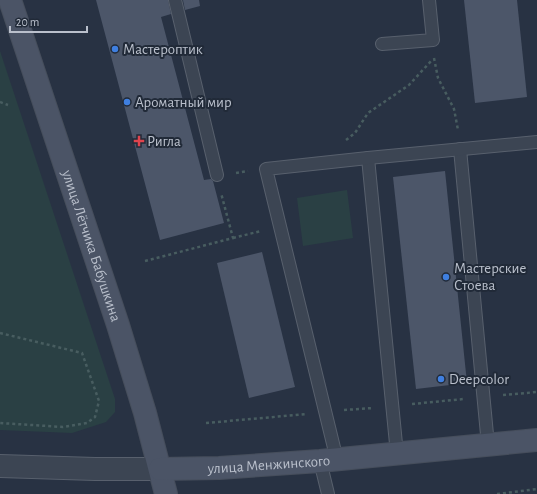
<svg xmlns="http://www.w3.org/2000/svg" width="537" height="494" viewBox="0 0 537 494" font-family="'Alegreya Sans',sans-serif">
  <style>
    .green { fill: #2a4044 }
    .building { fill: #4c5669 }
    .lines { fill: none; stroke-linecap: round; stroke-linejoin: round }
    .service-casing { stroke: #58606d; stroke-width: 14 }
    .tertiary-casing { stroke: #58606d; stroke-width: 24 }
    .secondary-casing { stroke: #464e5c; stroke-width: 24 }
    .path { stroke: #485d60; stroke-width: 2.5; stroke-dasharray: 3 3; stroke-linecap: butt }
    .service { stroke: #3c4553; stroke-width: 12 }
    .tertiary { stroke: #3c4553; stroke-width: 22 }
    .secondary { stroke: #4b5466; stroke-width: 22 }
    .shop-dot { fill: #3f7fe0; stroke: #212a38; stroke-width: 1.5 }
    .health-dot { fill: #e0444e; stroke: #212a38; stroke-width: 1.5 }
    .labels { text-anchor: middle; stroke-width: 4; stroke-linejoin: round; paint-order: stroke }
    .poi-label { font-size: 15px; fill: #bac0cc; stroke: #212a38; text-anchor: start }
    .street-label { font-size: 15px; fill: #bac0cc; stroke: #212a38 }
  </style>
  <rect width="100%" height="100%" fill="#283243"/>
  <g class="green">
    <path d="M0,51L115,399V412L106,422L72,433L0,430Z"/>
    <path d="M347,190L353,238L303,246L297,198Z"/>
  </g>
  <g class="building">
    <path d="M96,0H168L171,14L161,17L204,180L211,179L213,181L224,223L160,240Z"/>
    <path d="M183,0H199L200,6L185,10Z"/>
    <path d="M464,0H517L527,97L475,103Z"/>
    <path d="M445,171L467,383L416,389L393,177Z"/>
    <path d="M262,252L295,387L249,398L217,263Z"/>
  </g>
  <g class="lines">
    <defs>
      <g id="service">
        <path d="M175,0L217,175"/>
        <path d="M382,44L433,40L429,0"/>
        <path d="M460,149L488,445"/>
        <path d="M368,158L397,454"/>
        <path d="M337,460L266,169L368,158L537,142"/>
        <path d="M320,461L328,494"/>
      </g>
      <path id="tertiary" d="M0,466L95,469H160"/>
      <g id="secondary">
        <path id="s1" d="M10,0L118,325L145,413L166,494"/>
        <path id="s2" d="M160,469L219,468L320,461L537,440"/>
      </g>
    </defs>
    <use href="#service" class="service-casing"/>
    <use href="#tertiary" class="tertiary-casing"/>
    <use href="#secondary" class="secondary-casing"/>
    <g class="path">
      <path d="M434,58L438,78L454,109L458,130"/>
      <path d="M0,102L8,105"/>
      <path d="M346,140L355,133L368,113L409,85L432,60"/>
      <path d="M236,173L248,171"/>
      <path d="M233,238L261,231"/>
      <path d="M145,261L233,238L221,193"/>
      <path d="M0,333L82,353L99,401L95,417L87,423L63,427L0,423"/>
      <path d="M503,395L537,392"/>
      <path d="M412,404L464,399"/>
      <path d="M344,410L373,408"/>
      <path d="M206,423L307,414"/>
      <path d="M497,494L537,489"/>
    </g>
    <use href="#service" class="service"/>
    <use href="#tertiary" class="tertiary"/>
    <use href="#secondary" class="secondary"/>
  </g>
  <g class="shop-dot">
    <circle cx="115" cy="49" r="4"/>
    <circle cx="127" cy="102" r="4"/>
    <circle cx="446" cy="277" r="4"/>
    <circle cx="441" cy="379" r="4"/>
  </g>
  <path class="health-dot" d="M137 135h4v4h4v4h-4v4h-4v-4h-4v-4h4z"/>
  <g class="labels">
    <g class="poi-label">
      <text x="123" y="54">Мастероптик</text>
      <text x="135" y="107">Ароматный мир</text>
      <text x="147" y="146">Ригла</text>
      <text x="454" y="273">Мастерские<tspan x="454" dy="17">Стоева</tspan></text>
      <text x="449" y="384">Deepcolor</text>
    </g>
    <g class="street-label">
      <text dy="5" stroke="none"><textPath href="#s1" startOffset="259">улица Лётчика Бабушкина</textPath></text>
      <text dy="5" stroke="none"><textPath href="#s2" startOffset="109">улица Менжинского</textPath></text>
    </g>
  </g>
  <path d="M10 26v6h77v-6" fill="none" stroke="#bac0cc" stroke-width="2"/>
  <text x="16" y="26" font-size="12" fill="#bac0cc" stroke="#212a38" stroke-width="3" paint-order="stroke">20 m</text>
</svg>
